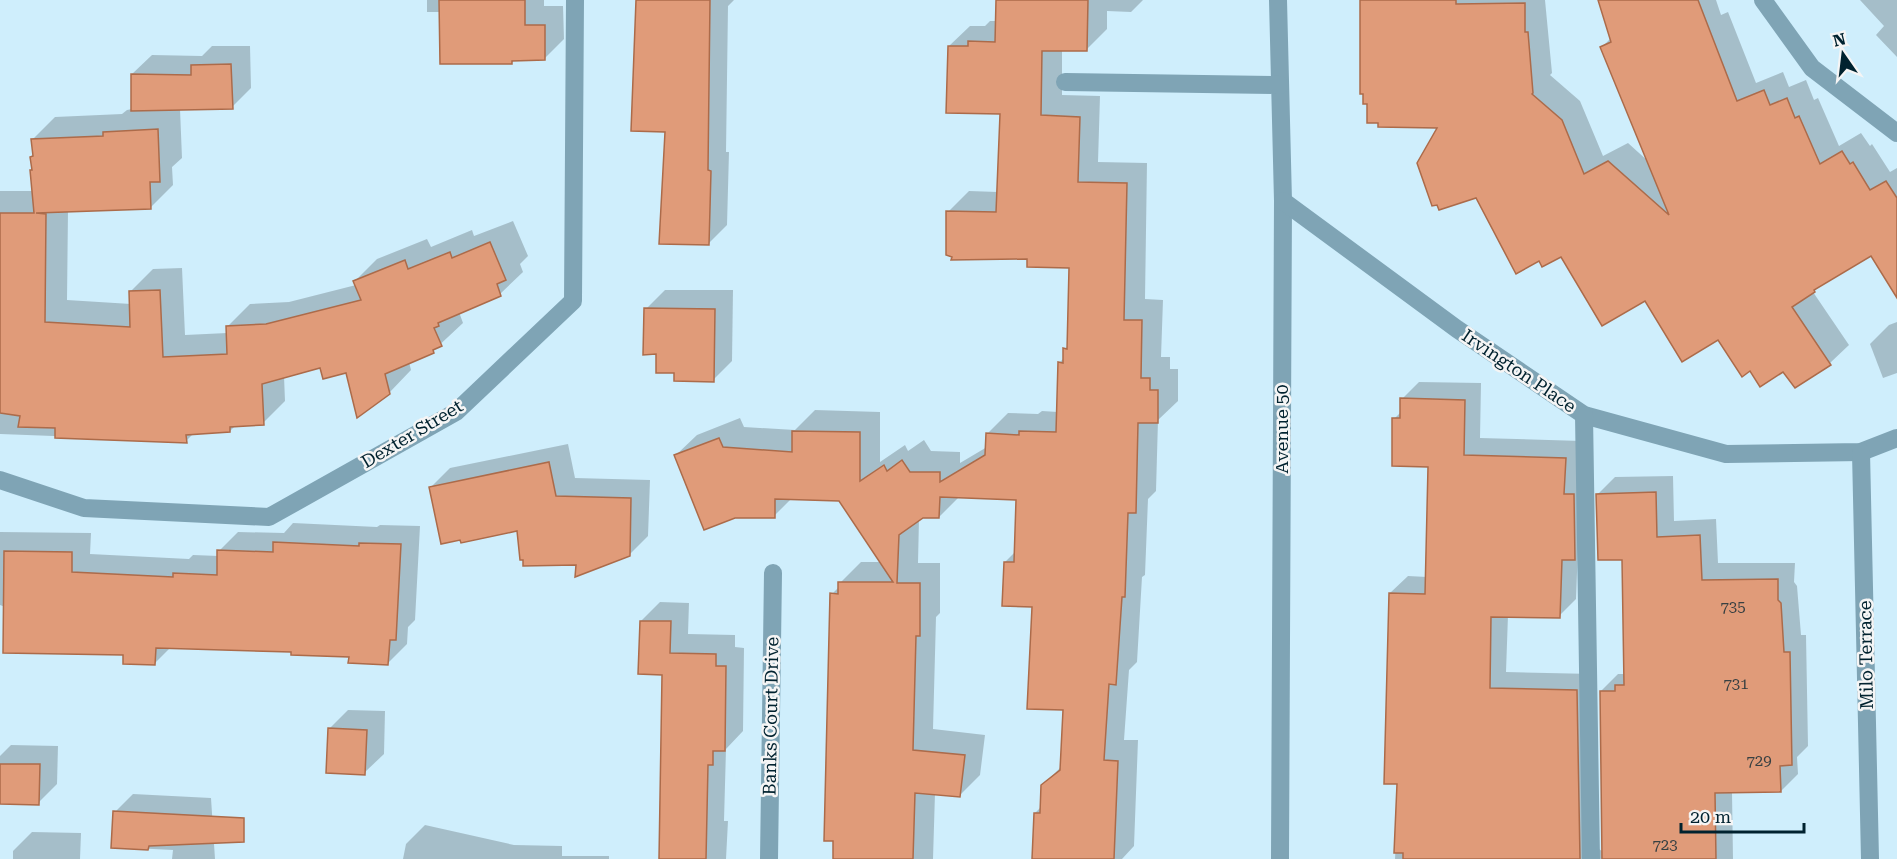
<svg xmlns="http://www.w3.org/2000/svg" width="1897" height="859" viewBox="0 0 1897 859" font-family="'Roboto Serif',serif">
  <style>
    .shadow { fill: #0003 }
    .building { fill: #e09b79; stroke: #ac6b4a; stroke-width: 1.5 }
    .lines { fill: none; stroke-linecap: round; stroke-linejoin: round }
    .minor { stroke: #7fa4b5; stroke-width: 18 }
    .labels { text-anchor: middle; stroke-width: 5; stroke-linejoin: round; paint-order: stroke }
    .number-label { font-size: 15px; fill: #384042 }
    .street-label { font-size: 18px; fill: #00222f; stroke: #f5f5f5 }
  </style>
  <rect width="100%" height="100%" fill="#cfeefc"/>
  <g class="shadow">
    <path d="M427,0H544V6H563L564,39L545,58L515,59L511,63L441,12H427Z"/>
    <path d="M638,0H734L728,6L726,152H729L727,225L708,244L666,130Z"/>
    <path d="M998,0H1143L1131,12L1107,11V29L1086,50L1062,49V95L1100,96L1098,162L1147,163L1145,299L1163,300L1161,357H1170V369H1178V401L1158,420L1156,491L1148,499L1145,575L1142,577L1137,662L1129,670L1124,740H1138L1134,846L1122,859H1034L1035,813L1041,807L1042,786L1062,766L1065,709L1034,606L1005,562L1016,551L1017,499L959,497L939,517H922L919,519L918,563H940V613L936,617L933,729L985,735L980,775L959,796L935,793L933,859H835L832,594L840,586V583L861,562H882L839,499L792,498L774,516L676,455L697,435L740,418L744,427L795,430L815,410L880,412V462L905,445L908,451L924,440L931,451L960,452V463L987,447V434L1008,413L1038,414L1042,411L1058,412L1059,363L1064,358L1065,349L1069,345L1070,266L1029,258L948,212L969,191L998,192L1001,113L949,46L970,26H985L990,21H997Z"/>
    <path d="M1362,0H1545L1552,73L1550,75L1580,101L1603,156L1628,143L1649,162L1602,47L1612,37L1599,0H1716L1721,15L1728,12L1756,83L1783,72L1789,87L1806,80L1814,100L1818,98L1839,146L1861,133L1870,146L1872,144L1890,172L1897,168V295L1872,254L1822,283L1813,292L1849,345L1830,363L1795,386L1783,370L1750,369L1718,338L1561,255L1477,196L1438,203L1440,126Z"/>
    <path d="M1860,0H1897V57L1876,35L1884,26Z"/>
    <path d="M212,46H250L251,88L232,107L180,109L182,158L172,167L173,185L150,208L68,211L67,300L131,304L130,292L153,269L182,268L185,335L227,333V327L250,304L289,302L356,285L355,281L377,259L427,239L431,247L472,230L474,236L513,221L528,256L520,264L523,272L500,294L459,312L463,323L433,351L409,362L411,370L389,393L347,371L321,366L284,376L285,401L263,423L235,426L230,431L194,433L186,441L0,434V191H33V139L55,117L122,114L127,110L132,109V74L152,55L202,56Z"/>
    <path d="M665,290H733L732,361L713,380L675,371L658,353L646,309Z"/>
    <path d="M1897,322V373L1883,378L1870,344L1889,325Z"/>
    <path d="M1419,382L1481,383L1480,438L1582,441L1576,599L1559,616L1508,615L1506,672L1594,674L1598,848L1604,853L1601,691L1618,674H1625L1623,558L1598,494L1615,477L1673,476L1674,521L1716,519L1718,563H1795L1794,582L1797,586L1801,635H1806L1808,746L1797,757L1798,774L1781,791L1732,792L1733,859H1395L1399,783L1390,593L1408,576L1427,577L1429,465L1394,419L1402,411V399Z"/>
    <path d="M568,444L575,478L650,480L648,536L629,555L577,564L518,529L431,487L450,468Z"/>
    <path d="M293,523L377,527L380,525L420,526L415,620L408,627L407,644L388,663L350,655L292,651L171,647L154,664L0,605V532L91,533L90,554L189,559L193,555L219,556V551L238,532L284,533Z"/>
    <path d="M660,602L689,603L688,634L735,635V647L744,648L743,731L726,749L724,821H728L726,859H661L663,673L641,621Z"/>
    <path d="M348,710L385,711L384,754L364,773L329,729Z"/>
    <path d="M11,745L58,746L57,784L38,803L0,802V756Z"/>
    <path d="M133,794L211,798L215,859H172L173,850L113,847L115,812Z"/>
    <path d="M425,825L514,845L562,846V856H609V859H403L406,844Z"/>
    <path d="M32,832L81,833L80,859H13V851Z"/>
  </g>
  <g class="building">
    <path d="M439,0H525V25H545V60L512,61V64H440Z"/>
    <path d="M636,0H710L708,170L711,171L709,245L659,244L665,132L631,131Z"/>
    <path d="M996,0H1088L1087,51H1042L1041,115L1080,117L1078,182L1127,183L1124,320H1142L1141,378H1150V390H1158V423H1138L1136,513H1128L1125,597H1122L1116,685L1109,684L1104,760L1118,761L1114,859H1032L1034,813H1040L1041,785L1060,770L1063,710L1027,709L1032,607L1002,606L1004,562H1014L1016,500L940,497L939,518H923L899,535L897,583H920V636H916L913,750L965,755L960,797L915,793L913,859H833V841H824L830,593L838,594V582H893L839,501L775,499V518H735L704,530L674,455L719,438L723,447L792,452V431L860,432V481L884,465L887,471L902,460L910,472H940V482L985,455L986,433L1019,435V431L1056,432L1058,362L1063,363V348L1067,349L1069,268L1027,267V259L951,260L952,257L946,255V211L996,212L1000,114L946,113L948,46H968V41L995,42Z"/>
    <path d="M1360,0H1456V4L1525,3V32H1528L1533,93L1532,94L1562,120L1584,174L1608,161L1669,215L1600,47L1611,42L1598,0H1698L1737,101L1764,90L1770,105L1787,98L1795,118L1799,116L1820,164L1842,151L1850,164L1853,162L1870,190L1886,181L1897,198V298L1871,256L1814,290L1815,292L1792,307L1831,365L1795,388L1783,372L1760,387L1750,371L1742,377L1718,340L1682,362L1645,301L1602,326L1561,257L1542,267L1539,261L1516,274L1476,198L1439,210L1437,205L1432,206L1417,163L1437,128L1378,127V123H1367V104H1363V94H1360Z"/>
    <path d="M231,64L233,109L131,111V74L191,75V65Z"/>
    <path d="M158,129L160,182H150L151,209L36,213L46,214L45,322L130,327L129,291L160,290L163,357L227,354L226,326L266,324L361,300L353,281L405,260L408,269L450,252L452,258L490,242L506,280L497,284L501,296L438,323L439,326L434,328L442,346L433,350L434,353L385,374L390,394L357,418L346,373L323,379L320,368L262,384L264,425L230,427V432L186,435L187,443L55,438V428L18,427L20,416L0,413V213H34L30,170H32L30,157L33,156L31,139L103,136V132Z"/>
    <path d="M644,308L715,309L714,382L674,381V373H656V354L643,355Z"/>
    <path d="M1400,398L1465,400L1464,455L1566,458L1564,494H1574L1575,560H1562L1560,618L1491,617L1490,688L1577,690L1580,859H1403V853H1394L1397,784H1384L1389,593L1425,594L1428,467L1392,466V418H1400Z"/>
    <path d="M549,462L556,496L631,498L630,556L575,577L576,565L523,566V560H520L517,531L461,543L460,540L441,544L429,487Z"/>
    <path d="M1656,492L1657,537L1700,535L1702,580L1778,579V600L1781,603L1784,652H1790L1792,765L1780,766L1781,792L1715,793L1716,859H1602L1600,691H1615V685H1624L1622,560H1598L1596,494Z"/>
    <path d="M273,542L359,546V543L401,544L396,640H390L388,665L348,663L349,657L291,655V652L156,648L155,665L123,664V655L3,653L4,551L72,552V572L173,577V573L217,575V550L273,552Z"/>
    <path d="M640,621H671L670,653L716,654V666H726L725,751H713V765H708L706,859H659L662,675L638,674Z"/>
    <path d="M328,728L367,730L365,775L326,773Z"/>
    <path d="M0,764H40L39,805L0,804Z"/>
    <path d="M113,811L244,818V842L149,846L148,850L111,848Z"/>
  </g>
  <g class="lines">
    <g class="minor">
      <path d="M1278,0L1283,201L1280,859"/>
      <path d="M1763,0L1812,68L1897,133"/>
      <path d="M1065,82L1280,85"/>
      <path d="M1283,201L1457,329L1584,415L1726,454L1861,452L1897,438"/>
      <path d="M1584,415L1591,859"/>
      <path d="M1861,452L1870,859"/>
      <path d="M0,480L84,508L269,517L456,412L573,301L575,0"/>
      <path d="M769,859L773,573"/>
    </g>
  </g>
  <g class="labels">
    <g class="number-label">
      <text x="1733" y="612">735</text>
      <text x="1736" y="689">731</text>
      <text x="1759" y="766">729</text>
      <text x="1665" y="850">723</text>
    </g>
    <g class="street-label">
      <text transform="translate(1519 371) rotate(34)" y="6">Irvington Place</text>
      <text transform="translate(1282 429) rotate(-90)" y="6">Avenue 50</text>
      <text transform="translate(412 434) rotate(-31)" y="6">Dexter Street</text>
      <text transform="translate(1866 655) rotate(-91)" y="6">Milo Terrace</text>
      <text transform="translate(771 716) rotate(-89)" y="6">Banks Court Drive</text>
    </g>
  </g>
  <g transform="translate(1843 54) rotate(346)" stroke="#f5f5f5" stroke-width="4.5" paint-order="stroke">
  <path d="M0-4.5L10 22L0 15L-10 22Z" fill="#00222f"/>
  <text y="-9" font-size="16" font-weight="bold" text-anchor="middle" fill="#00222f">N</text>
  </g>
  <path d="M1681 823v9h123v-9" fill="none" stroke="#00222f" stroke-width="3"/>
  <text x="1690" y="823" font-size="18" fill="#00222f" stroke="#f5f5f5" stroke-width="4.5" paint-order="stroke">20 m</text>
</svg>
